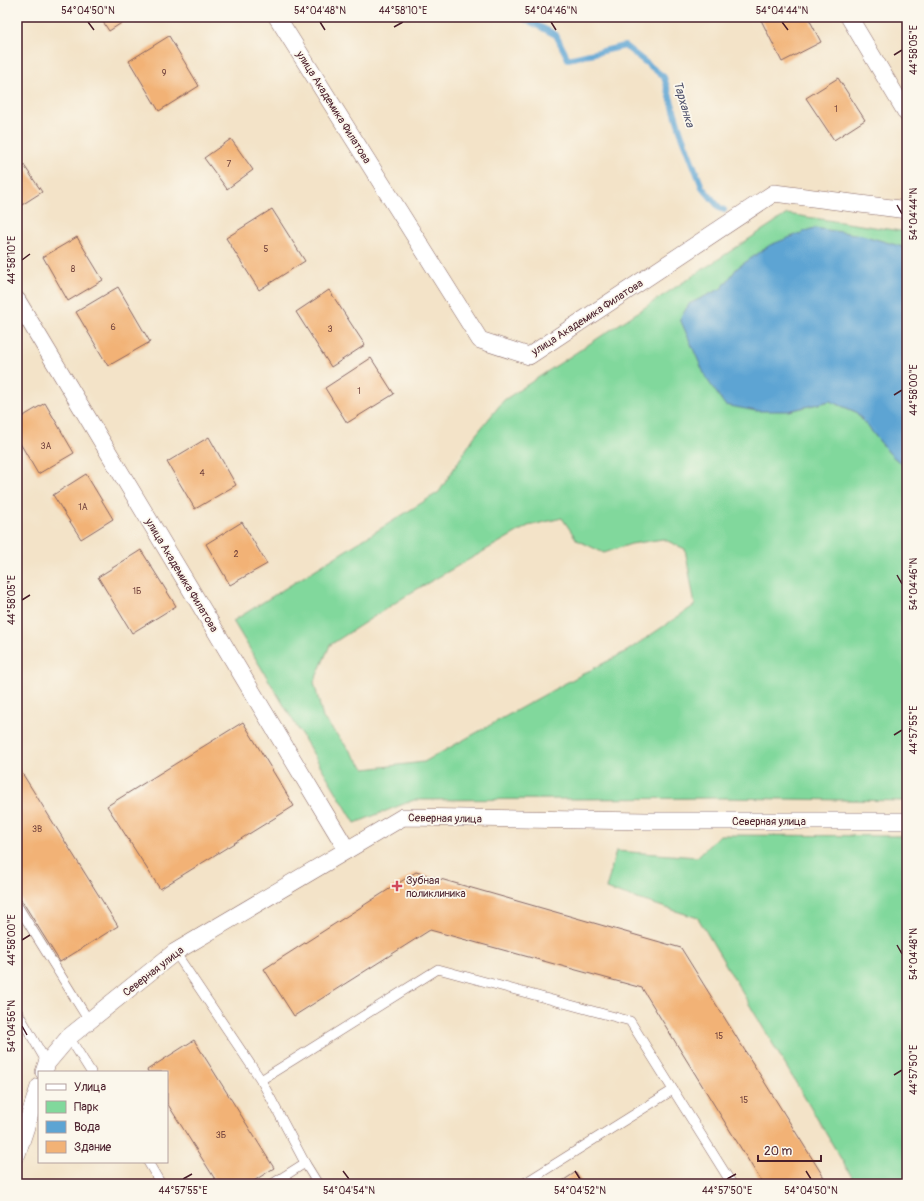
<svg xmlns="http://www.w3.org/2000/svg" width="924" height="1201" viewBox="0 0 924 1201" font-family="Pangolin,sans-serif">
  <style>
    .green { fill: #81d89c; stroke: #667c64; fill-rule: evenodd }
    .water { fill: #5da4d3; stroke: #54627f }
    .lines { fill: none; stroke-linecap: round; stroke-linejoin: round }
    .stream { stroke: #5da4d3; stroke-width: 6 }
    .building { fill: #f2b276 }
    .service-casing { stroke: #856462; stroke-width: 10 }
    .minor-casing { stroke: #856462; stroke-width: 18 }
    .service { stroke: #fff; stroke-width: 9 }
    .minor { stroke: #fff; stroke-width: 17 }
    .ticks { fill: none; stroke: #4a1f2b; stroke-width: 1.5 }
    .poi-dot { fill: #d1495b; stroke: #fbf7ec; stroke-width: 1.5 }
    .labels { text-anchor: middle; stroke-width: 3.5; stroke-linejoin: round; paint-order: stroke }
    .number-label { font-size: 9px; fill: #74443e }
    .street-label { font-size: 11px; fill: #4a1f2b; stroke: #fbf7ec }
    .poi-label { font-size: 11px; fill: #4a1f2b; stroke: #fbf7ec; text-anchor: start }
    .water-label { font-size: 12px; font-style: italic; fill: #52546e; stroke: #fbf7ec }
    .neatline { fill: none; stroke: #4a1f2b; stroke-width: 1.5 }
    .ticks-label { font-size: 10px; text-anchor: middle; fill: #4a1f2b }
  </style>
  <rect width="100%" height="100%" fill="#fbf7ec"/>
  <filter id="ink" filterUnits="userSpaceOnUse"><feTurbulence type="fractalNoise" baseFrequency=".025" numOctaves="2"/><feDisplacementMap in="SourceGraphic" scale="8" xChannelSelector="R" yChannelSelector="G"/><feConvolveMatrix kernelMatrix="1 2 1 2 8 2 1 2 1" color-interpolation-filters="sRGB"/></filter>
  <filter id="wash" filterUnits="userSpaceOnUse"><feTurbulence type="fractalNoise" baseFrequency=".012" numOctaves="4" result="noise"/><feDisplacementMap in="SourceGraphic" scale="16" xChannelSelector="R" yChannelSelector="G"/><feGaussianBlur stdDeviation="0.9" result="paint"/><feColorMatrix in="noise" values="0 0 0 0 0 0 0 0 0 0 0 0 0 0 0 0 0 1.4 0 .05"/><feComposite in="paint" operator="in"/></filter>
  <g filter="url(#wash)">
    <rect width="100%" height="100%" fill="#f3e3c8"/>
    <g class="green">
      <path d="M787,214L907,232V250L903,247L737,268L723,288L689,304L789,411L830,401L856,412L890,454L907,469V801L723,798L414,800L355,823L233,621L439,492L474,437L504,400ZM562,518L577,540L604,553L631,544L663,539L685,549L695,605L627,651L562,685L424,762L365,769L323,718L314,682L330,645L412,592L528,526Z"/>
      <path d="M720,835L907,836V1184H856L698,918L606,889L616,851L697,857Z"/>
    </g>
    <path class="water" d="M814,228L862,235L903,247L907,250V469L890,454L856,412L830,401L789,411H756L725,405L706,378L680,319L689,304L722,288L737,268L770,245Z"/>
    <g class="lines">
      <path class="stream" d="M512,17L523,18L556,35L568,59L625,46L664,77L681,133L702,187L719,207L724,210"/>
    </g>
    <g id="blocks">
      <g class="building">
        <path d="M100,17H131L109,31Z"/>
        <path d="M768,17H808L821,42L782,62L761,20Z"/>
        <path d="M169,36L199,86L159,111L129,61Z"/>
        <path d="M838,78L865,120L834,140L806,98Z"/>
        <path d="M231,139L253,170L227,189L204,158Z"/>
        <path d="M17,155L42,192L17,208Z"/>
        <path d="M272,209L305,261L259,290L226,238Z"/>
        <path d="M77,237L103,280L68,301L43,257Z"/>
        <path d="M118,287L150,342L108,366L76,312Z"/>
        <path d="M329,290L365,345L331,367L296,312Z"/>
        <path d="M371,358L394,394L347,423L325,388Z"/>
        <path d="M45,403L74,453L38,474L17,438V420Z"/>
        <path d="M209,437L236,485L195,509L167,462Z"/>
        <path d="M86,474L113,519L81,539L53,495Z"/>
        <path d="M242,522L267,564L230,585L206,544Z"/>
        <path d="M141,550L176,606L132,633L98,577Z"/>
        <path d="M243,722L294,806L160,889L107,806Z"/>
        <path d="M17,765L118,926L60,962L17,893Z"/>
        <path d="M416,872L681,948L828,1184H763L642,988L430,930L294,1016L264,969Z"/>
        <path d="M194,1040L274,1168L249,1184H218L167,1103V1072H148L147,1070Z"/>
        <path d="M576,1172L583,1184H558Z"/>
      </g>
    </g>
  </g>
  <g filter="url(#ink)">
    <use href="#blocks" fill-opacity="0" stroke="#856462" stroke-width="1"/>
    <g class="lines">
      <defs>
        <g id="service">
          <path d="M17,905L89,1021"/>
          <path d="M175,952L261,1080L305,1163"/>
          <path d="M17,1011L47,1063"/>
          <path d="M69,1037L91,1072"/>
          <path d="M261,1080L438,969L630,1021L732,1184"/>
          <path d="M148,1162L161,1184"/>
          <path d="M272,1184L305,1163L318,1184"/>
          <path d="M523,1184L673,1090"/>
        </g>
        <g id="minor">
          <path d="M277,17L480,340L529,356L774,193L907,210"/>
          <path d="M849,17L907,114"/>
          <path d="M17,300L347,850"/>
          <path d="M44,1072L47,1063L69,1037L175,952L403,817L647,821H907"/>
          <path d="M17,1154L39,1087"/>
        </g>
      </defs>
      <use href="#service" class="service-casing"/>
      <use href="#minor" class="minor-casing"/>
      <use href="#service" class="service"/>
      <use href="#minor" class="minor"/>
    </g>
  </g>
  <path class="ticks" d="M88,22L94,30M320,22L325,30M551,22L556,30M782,22L788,30M394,27L403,22M894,55L902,50M897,205L902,214M22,260L30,254M894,395L902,390M897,575L902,584M22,600L30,595M894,735L902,730M22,940L30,935M897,945L902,954M22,1026L27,1035M894,1075L902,1070M343,1171L349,1179M575,1171L580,1179M806,1171L811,1179M183,1179L192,1174M727,1179L736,1174"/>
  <path class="poi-dot" d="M395 880h4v4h4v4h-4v4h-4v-4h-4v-4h4z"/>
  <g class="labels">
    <g class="number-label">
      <text x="164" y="76">9</text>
      <text x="836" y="112">1</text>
      <text x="229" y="167">7</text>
      <text x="266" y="252">5</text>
      <text x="73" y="272">8</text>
      <text x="113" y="330">6</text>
      <text x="330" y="332">3</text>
      <text x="359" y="394">1</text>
      <text x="46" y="449">3А</text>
      <text x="202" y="476">4</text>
      <text x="83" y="510">1А</text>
      <text x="236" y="557">2</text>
      <text x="137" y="594">1Б</text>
      <text x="37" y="832">3В</text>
      <text x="719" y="1039">15</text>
      <text x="744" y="1103">15</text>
      <text x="221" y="1138">3Б</text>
    </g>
    <g class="street-label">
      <text transform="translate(334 107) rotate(58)" y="4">улица Академика Филатова</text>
      <text transform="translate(587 317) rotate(-33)" y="4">улица Академика Филатова</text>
      <text transform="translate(182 575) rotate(59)" y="4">улица Академика Филатова</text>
      <text transform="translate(445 818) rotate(1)" y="4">Северная улица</text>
      <text x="769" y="825">Северная улица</text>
      <text transform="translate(153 971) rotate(-38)" y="4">Северная улица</text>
    </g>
    <g class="poi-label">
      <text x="406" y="884">Зубная<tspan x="406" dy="13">поликлиника</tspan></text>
    </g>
    <g class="water-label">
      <text transform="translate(684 104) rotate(74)" y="4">Тарханка</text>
    </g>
  </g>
  <rect width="924" height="1201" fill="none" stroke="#fbf7ec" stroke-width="44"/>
  <rect x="38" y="1071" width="130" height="92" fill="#fbf7ec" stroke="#b4a19f"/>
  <rect x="46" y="1084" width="20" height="6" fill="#ffffff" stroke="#b4a19f"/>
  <text x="74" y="1091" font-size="12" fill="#4a1f2b">Улица</text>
  <rect x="46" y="1101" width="20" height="12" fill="#81d89c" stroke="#b4a19f"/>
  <text x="74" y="1111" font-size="12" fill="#4a1f2b">Парк</text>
  <rect x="46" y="1121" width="20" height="12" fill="#5da4d3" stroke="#b4a19f"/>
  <text x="74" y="1131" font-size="12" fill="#4a1f2b">Вода</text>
  <rect x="46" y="1141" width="20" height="12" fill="#f2b276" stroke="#b4a19f"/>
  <text x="74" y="1151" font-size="12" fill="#4a1f2b">Здание</text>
  <path d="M758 1155v6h63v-6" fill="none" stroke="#4a1f2b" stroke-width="2"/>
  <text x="764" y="1155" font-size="12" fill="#4a1f2b" stroke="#fbf7ec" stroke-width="3" paint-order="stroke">20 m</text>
  <rect x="22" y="22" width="880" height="1157" class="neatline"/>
  <g class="ticks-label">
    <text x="88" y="14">54°04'50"N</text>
    <text x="320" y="14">54°04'48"N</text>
    <text x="403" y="14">44°58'10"E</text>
    <text x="551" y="14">54°04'46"N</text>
    <text x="782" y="14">54°04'44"N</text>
    <text transform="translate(913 50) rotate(-90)" y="4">44°58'05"E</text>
    <text transform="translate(913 214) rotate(-90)" y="4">54°04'44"N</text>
    <text transform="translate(11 260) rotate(-90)" y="4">44°58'10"E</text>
    <text transform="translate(913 390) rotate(-90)" y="4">44°58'00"E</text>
    <text transform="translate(913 584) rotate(-90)" y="4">54°04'46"N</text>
    <text transform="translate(11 600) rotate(-90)" y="4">44°58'05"E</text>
    <text transform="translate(913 730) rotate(-90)" y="4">44°57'55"E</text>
    <text transform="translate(11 940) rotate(-90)" y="4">44°58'00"E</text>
    <text transform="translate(913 954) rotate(-90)" y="4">54°04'48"N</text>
    <text transform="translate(11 1026) rotate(-90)" y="4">54°04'56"N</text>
    <text transform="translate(913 1070) rotate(-90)" y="4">44°57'50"E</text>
    <text x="183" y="1194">44°57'55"E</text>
    <text x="349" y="1194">54°04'54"N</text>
    <text x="580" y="1194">54°04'52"N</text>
    <text x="727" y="1194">44°57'50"E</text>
    <text x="811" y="1194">54°04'50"N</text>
  </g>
</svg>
